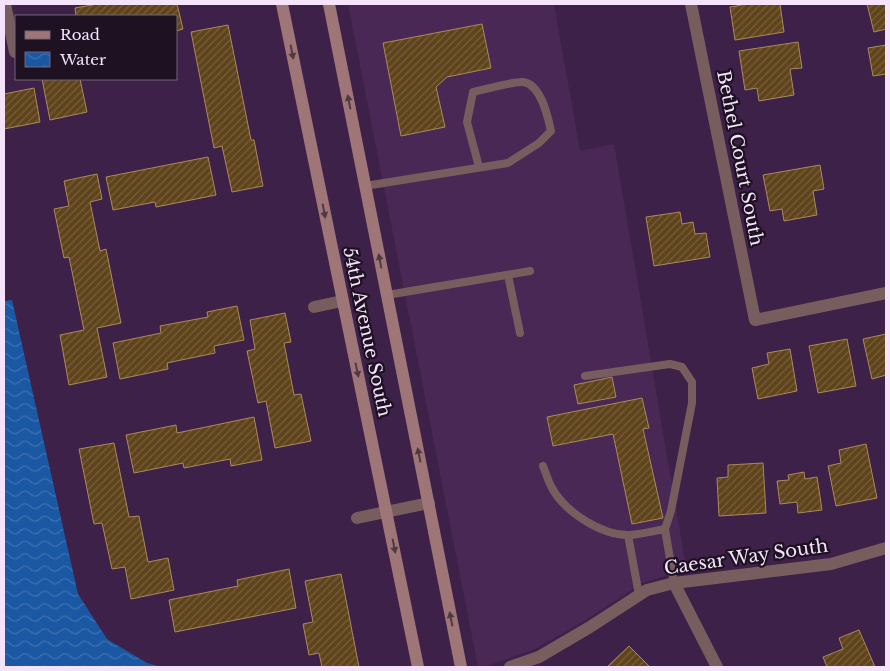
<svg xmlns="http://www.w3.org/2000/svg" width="890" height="671" viewBox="0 0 890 671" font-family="'Libre Baskerville',serif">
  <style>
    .built { fill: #492856 }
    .water { fill: url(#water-waves) }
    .building { fill: url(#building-hatch); stroke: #ab8a5a }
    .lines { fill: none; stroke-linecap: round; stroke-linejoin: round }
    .lane { stroke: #775d5e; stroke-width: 8 }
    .street { stroke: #775d5e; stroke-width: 12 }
    .secondary { stroke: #9f7678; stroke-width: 12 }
    .oneway { fill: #513944 }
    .labels { text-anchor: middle; stroke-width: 4.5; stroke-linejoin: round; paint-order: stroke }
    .street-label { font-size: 18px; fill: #f5e3fc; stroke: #1d1122 }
  </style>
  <defs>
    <pattern id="water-waves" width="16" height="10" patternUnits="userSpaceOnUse" patternTransform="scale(1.25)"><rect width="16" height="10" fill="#1b58a3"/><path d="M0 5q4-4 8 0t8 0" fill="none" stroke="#3d70b1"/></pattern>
    <pattern id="building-hatch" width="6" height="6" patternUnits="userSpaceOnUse" patternTransform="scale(1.25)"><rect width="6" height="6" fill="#5f441b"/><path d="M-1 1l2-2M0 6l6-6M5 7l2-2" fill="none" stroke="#775f3d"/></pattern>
  </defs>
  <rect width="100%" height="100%" fill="#3d2148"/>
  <path class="built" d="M348,4H554L580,151L614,144L687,573L680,574L678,572L642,583L584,621L535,649L484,667H478Z"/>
  <path class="water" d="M12,300L78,594L107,639L147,663L162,667H4V301Z"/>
  <g class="building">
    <path d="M97,4H177L183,29L176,31V16H76L75,8Z"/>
    <path d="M742,4H780L784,32L735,40L730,7L742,5Z"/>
    <path d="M867,4H886V29L874,32Z"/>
    <path d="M482,24L491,68L447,77L436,87L445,127L401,136L383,43Z"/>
    <path d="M228,25L251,140H254L263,186L232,192L222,146L214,148L191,32Z"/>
    <path d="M798,42L802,68L790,69L794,95L759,101L757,88L745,90L739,51Z"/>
    <path d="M886,45V74L873,76L868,48Z"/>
    <path d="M42,79H80L87,112L50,120Z"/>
    <path d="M34,88L40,122L4,129V94Z"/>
    <path d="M208,157L216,195L156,207L155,202L113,210L106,177Z"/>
    <path d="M820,165L824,189L813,191L817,215L784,221L782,209L770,211L763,175Z"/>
    <path d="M97,174L102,199L90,202L100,251L106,249L121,323L97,328L107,377L69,385L60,335L84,330L69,257L64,258L54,209L69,206L64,181Z"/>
    <path d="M680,212L682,224L693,222L695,234L706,233L710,257L654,266L646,217Z"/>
    <path d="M237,306L244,340L214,346L215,353L167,363L168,369L120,379L113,343L161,333L160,326L208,317L207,312Z"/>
    <path d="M285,313L291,342L284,343L294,395L301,394L311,441L275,448L266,401L258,403L247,351L255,349L250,320Z"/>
    <path d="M886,334V375L872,379L863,339Z"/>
    <path d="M847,339L856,386L818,393L809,346Z"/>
    <path d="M790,349L797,391L758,399L752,368L769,364L767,353Z"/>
    <path d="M612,377L616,397L578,404L574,385Z"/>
    <path d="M642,398L649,428L643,429L663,518L632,524L613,434L553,446L547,417Z"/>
    <path d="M254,417L262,460L231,466L230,459L184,468L183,463L134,473L126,435L176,425L177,433Z"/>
    <path d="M114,443L129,517L139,516L148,562L168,558L174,590L131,599L125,567L112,569L102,523L94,524L79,449Z"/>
    <path d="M866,444L877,498L836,506L828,466L841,463L839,450Z"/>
    <path d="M763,463L766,513L719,516L717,478L728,477V465Z"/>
    <path d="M804,472L805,479L817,477L822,510L798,513L797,502L780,504L777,481L789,480L788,475Z"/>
    <path d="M289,569L296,608L175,632L169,600L238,586L237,580Z"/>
    <path d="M341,574L359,667H322L319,653L309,655L303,624L313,622L305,581Z"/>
    <path d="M859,630L875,667H827L823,657L843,649L839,638Z"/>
    <path d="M629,646L650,667H607Z"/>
  </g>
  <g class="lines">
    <g class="lane">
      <path d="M365,186L508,163L539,143L551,131C548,117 541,84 523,82C514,81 484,90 473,92L467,122L479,167"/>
      <path d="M508,275L520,333"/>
      <path d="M387,295L530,271"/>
      <path d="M585,376L670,364L682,367L692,382V403L671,511L665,529"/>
      <path d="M543,466C546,473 548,481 552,488C565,512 602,536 630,535C642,534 654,531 665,529L674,583"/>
      <path d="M628,535L639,595"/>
    </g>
    <g class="street">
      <path d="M5,4L15,52"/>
      <path d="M691,4L755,320L886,293"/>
      <path d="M314,307L342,301"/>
      <path d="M357,518L429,503"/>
      <path d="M674,583L717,667"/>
      <path d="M510,667L539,657L590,627L647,590L674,583L831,564L886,548"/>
    </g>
    <g class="secondary">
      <path d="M282,4L418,667"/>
      <path d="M329,4L461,667"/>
    </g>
  </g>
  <defs><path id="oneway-solid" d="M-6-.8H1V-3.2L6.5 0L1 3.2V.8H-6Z" transform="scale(1.25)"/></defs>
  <g class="oneway">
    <use href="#oneway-solid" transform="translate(292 52) rotate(79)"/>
    <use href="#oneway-solid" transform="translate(349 102) rotate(-101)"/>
    <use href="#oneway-solid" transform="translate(324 211) rotate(79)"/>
    <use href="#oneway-solid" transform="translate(380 261) rotate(-101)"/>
    <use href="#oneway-solid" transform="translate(357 370) rotate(78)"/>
    <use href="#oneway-solid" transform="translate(419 455) rotate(-101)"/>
    <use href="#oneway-solid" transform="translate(394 546) rotate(79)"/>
    <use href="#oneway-solid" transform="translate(451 619) rotate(-101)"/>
  </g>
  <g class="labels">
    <g class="street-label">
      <text transform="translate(740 158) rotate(79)" y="6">Bethel Court South</text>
      <text transform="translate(367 332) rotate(78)" y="6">54th Avenue South</text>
      <text transform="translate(746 557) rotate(-8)" y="6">Caesar Way South</text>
    </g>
  </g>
  <rect width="890" height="671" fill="none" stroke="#f5e3fc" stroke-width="10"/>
  <rect x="15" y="15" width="162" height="65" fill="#1d1122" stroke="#736579"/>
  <rect x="25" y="31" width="25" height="8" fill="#9f7678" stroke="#736579"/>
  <text x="60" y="40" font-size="15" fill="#f5e3fc">Road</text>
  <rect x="25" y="52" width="25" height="15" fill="url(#water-waves)" stroke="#736579"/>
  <text x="60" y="65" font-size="15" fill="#f5e3fc">Water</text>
</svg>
